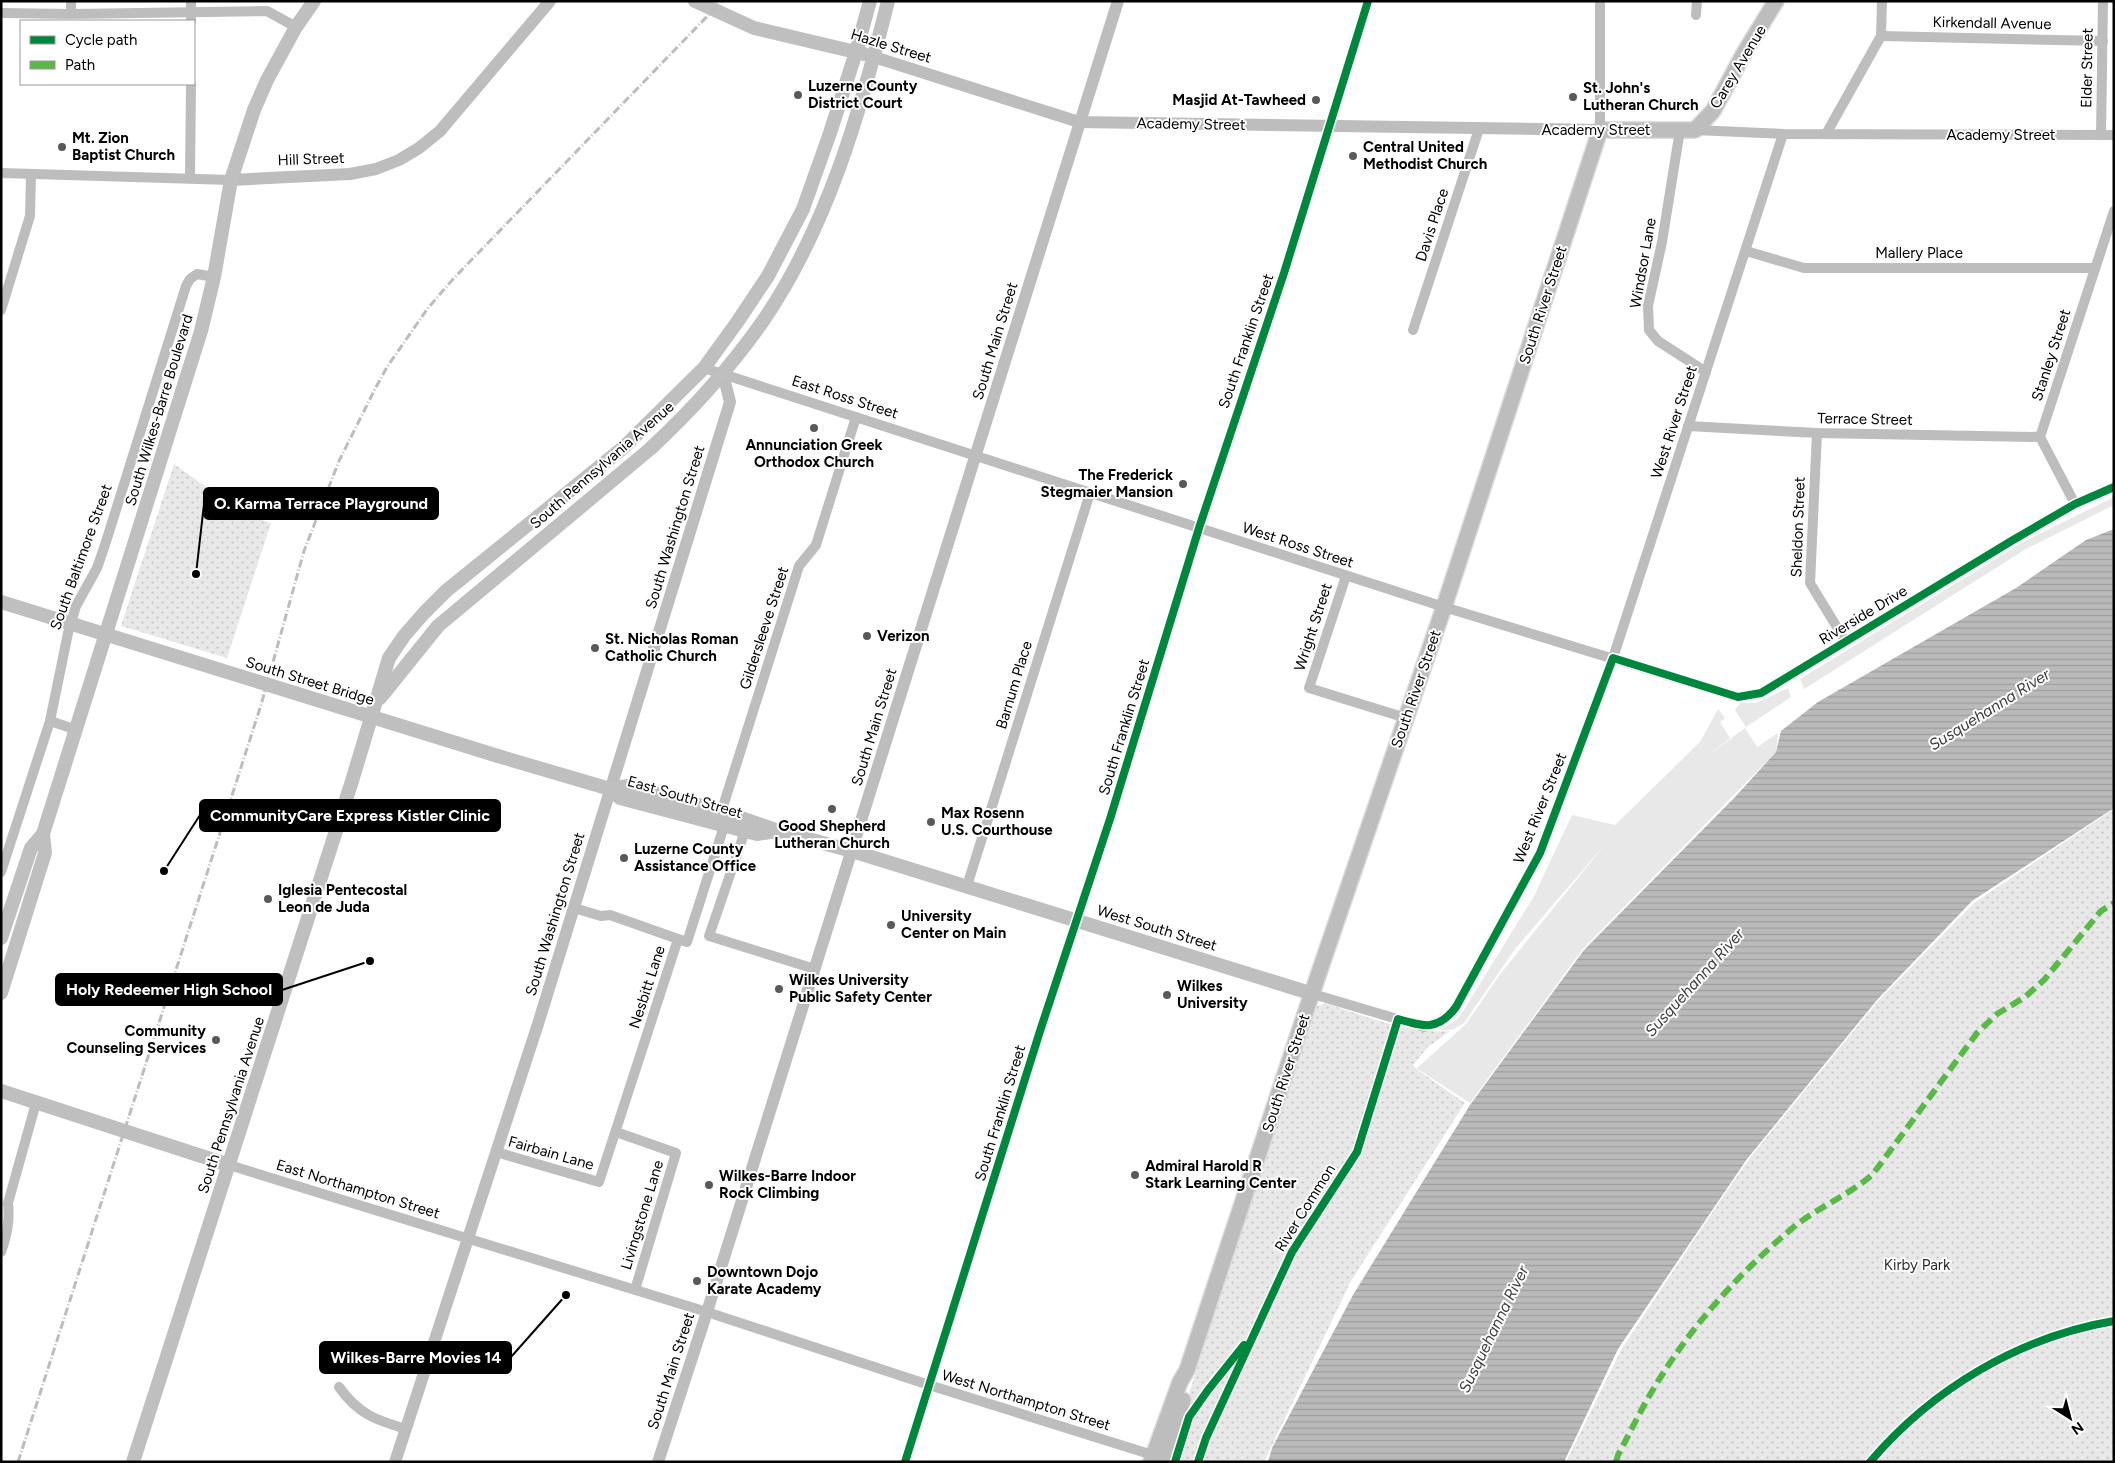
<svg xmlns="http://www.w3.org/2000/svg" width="2115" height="1463" viewBox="0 0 2115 1463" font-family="Figtree,sans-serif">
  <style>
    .green { fill: #e8e8e8 }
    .park { fill: url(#park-dots) }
    .water { fill: url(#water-rules) }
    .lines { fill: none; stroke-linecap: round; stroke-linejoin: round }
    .primary-casing { stroke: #dbdbdb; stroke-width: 18 }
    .minor { stroke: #bdbdbd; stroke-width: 10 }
    .tertiary { stroke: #bdbdbd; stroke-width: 12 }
    .secondary { stroke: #bfbfbf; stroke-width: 14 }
    .primary { stroke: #bdbdbd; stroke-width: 15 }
    .rail { stroke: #bdbdbd; stroke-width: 3; stroke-dasharray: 8 2.5 1 2.5; stroke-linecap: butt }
    .secondary-bridge { stroke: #bfbfbf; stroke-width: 14 }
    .quiet { stroke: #58b947; stroke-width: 6; stroke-dasharray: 12 6; stroke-linecap: butt }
    .cycleway-casing { stroke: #fff; stroke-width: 11 }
    .cycleway { stroke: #00873e; stroke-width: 8 }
    .poi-dot { fill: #595959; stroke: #fff; stroke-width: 2 }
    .labels { text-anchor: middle; stroke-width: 4; stroke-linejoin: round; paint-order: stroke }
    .street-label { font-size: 15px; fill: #000; stroke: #fff }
    .poi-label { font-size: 15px; font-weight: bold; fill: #000; stroke: #fff; text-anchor: start }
    .park-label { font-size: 15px; fill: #2d2d2d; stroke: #fff }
    .water-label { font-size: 16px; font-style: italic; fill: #3e3e3e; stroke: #fff }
    .leader { fill: none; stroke: #000; stroke-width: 2 }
    .callout-dot { fill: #000; stroke: #fff; stroke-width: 2 }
    .callout { fill: #000; stroke: #000; stroke-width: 2 }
    .callout-label { font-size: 16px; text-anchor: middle; font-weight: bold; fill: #fff }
  </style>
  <defs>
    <pattern id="park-dots" width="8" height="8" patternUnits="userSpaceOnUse" patternTransform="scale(1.25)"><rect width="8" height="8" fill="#e8e8e8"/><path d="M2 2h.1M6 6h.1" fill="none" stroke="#c5c5c5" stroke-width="1.8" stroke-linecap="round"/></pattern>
    <pattern id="water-rules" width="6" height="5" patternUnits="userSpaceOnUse" patternTransform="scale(1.25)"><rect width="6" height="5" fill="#bababa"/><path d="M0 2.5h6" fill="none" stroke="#9e9e9e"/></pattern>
  </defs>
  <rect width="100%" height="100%" fill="#fff"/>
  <g class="green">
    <path d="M2114,497V505L2026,549L1804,689L1800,679L2023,542Z"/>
    <path d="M1788,688L1791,697L1746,727L1735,710L1740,703H1756Z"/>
    <path d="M1718,709L1725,718L1720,722L1730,738L1706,757L1745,728L1757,747L1778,733L1776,752L1582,950L1470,1103L1419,1070L1417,1068L1466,1024L1501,973L1607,842L1515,949L1464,1023L1452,1030H1438L1454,1022L1462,1013L1534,896L1572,815L1615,825L1700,742Z"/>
  </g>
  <g class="park">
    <path d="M174,464L244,514L271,523L227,658L121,626Z"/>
    <path d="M2114,809V1462H1566L1621,1350L1701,1229L1749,1159L1878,1001L1974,903Z"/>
    <path d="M1325,1003C1366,1016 1406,1034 1450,1031L1428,1047L1413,1065L1419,1071L1465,1103L1351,1281L1264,1462H1167L1259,1175L1317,1006Z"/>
  </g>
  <path class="water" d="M2114,529V808L1972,901L1877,1000L1747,1159L1618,1349L1564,1462H1268L1272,1448L1353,1295L1470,1105L1584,950L1735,797L1776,752L1781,731L1818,702L2016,588L2086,540Z"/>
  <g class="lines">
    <defs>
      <g id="primary">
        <path d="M1151,1462L1180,1382L1187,1370L1309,1002L1444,607L1600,130H1695L1713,111L1743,55L1776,1"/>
        <path d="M1164,1462L1183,1400"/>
      </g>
    </defs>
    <use href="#primary" class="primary-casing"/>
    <g class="minor">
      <path d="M1,13L71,14L267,11L296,27"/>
      <path d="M71,14V1"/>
      <path d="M1696,15L1697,1"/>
      <path d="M191,21V1"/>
      <path d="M1881,36L2103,41"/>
      <path d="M1600,130V1"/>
      <path d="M1680,130L1662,242L1648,306L1649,330L1658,341L1706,372"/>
      <path d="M1695,130L1783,134L2114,135"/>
      <path d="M1826,134L1881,36L1882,1"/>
      <path d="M2101,135L2103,1"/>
      <path d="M1,173L231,180"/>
      <path d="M190,178L191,84"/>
      <path d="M1746,251L1804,268H2095"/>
      <path d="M1,310L30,216L31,174"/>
      <path d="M1413,330L1479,129"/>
      <path d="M704,368L1444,607L1738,697L1761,693L2013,540L2075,504L2114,487"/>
      <path d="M1688,426L1817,433L2040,437"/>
      <path d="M1817,433L1810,583L1846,642"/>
      <path d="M2075,504L2040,437L2114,211"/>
      <path d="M1346,576L1309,688L1406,718"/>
      <path d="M50,721L77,730"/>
      <path d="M720,816L799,566L816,545L856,417"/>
      <path d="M745,831L709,936L815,969"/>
      <path d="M1,872L50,721L68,633L76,606L97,568L105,545L186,286L190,279L197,274L214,277"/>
      <path d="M967,886L1090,493"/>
      <path d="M574,908L601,916L610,915L678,939"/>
      <path d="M1313,994L1424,1027C1438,1023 1447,1019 1456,1007L1540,853L1613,658L1783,134"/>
      <path d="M616,1132L676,1153L635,1290"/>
      <path d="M496,1152L599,1182L678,939L687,942L726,820"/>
      <path d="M229,1165L707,1312L929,1385L1159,1457"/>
      <path d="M1,1252C7,1235 10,1221 8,1203L36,1103"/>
      <path d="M339,1387C358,1414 376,1420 406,1429"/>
      <path d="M905,1462L1040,1031L1110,819L1199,528L1284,273L1368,1"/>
    </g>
    <g class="tertiary">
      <path d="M874,57L1079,122L1600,130"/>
      <path d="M231,180L350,174L376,169L399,160L419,148L440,131L550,1"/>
      <path d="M395,1462L538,1024L730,402L723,374"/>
      <path d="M658,1462L707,1312L1118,1"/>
    </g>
    <g class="secondary">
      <path d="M695,1L754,28L864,54"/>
      <path d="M380,698L438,626L650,449C692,410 730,368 763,321C827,228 861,110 888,1"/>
      <path d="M498,756L610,789L628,786L721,811L779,831L852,851L1313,994"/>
      <path d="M610,789L620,798L745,831L757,834L778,831"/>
      <path d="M1,938L31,848L43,834L201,331L214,277L231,180L254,110L267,80L296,27L314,1"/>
      <path d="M1,993L45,853L43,834"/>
      <path d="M1,1091L229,1165"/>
      <path d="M133,1462L352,781L389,658L404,636L424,613L446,591L624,447L704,368L738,321L768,276L803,209L830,133L856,52L870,1"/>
    </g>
    <use href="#primary" class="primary"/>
    <path class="rail" d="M18,1462L261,705L304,551L339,461L375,389L387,367L428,308L454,278L722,1"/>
    <path class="secondary-bridge" d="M1,602L498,756"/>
    <path class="quiet" d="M1616,1462L1618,1455C1632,1429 1645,1401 1662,1375C1696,1321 1740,1273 1789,1231C1815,1208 1847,1197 1873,1174L1977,1033L1997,1014L2025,997L2044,980L2101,911L2114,903"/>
    <defs>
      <g id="cycleway">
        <path d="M905,1462L1040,1031L1110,819L1199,528L1284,273L1368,1"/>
        <path d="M1175,1462L1189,1417L1208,1390L1244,1345"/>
        <path d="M1198,1462L1206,1438L1292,1252L1357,1152L1398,1019C1424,1027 1438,1031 1456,1007L1540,853L1613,658L1738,697L1761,693L2013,540L2075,504L2114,487"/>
        <path d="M1870,1462C1932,1389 2019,1337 2114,1321"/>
      </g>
    </defs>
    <use href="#cycleway" class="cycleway-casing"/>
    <use href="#cycleway" class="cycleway"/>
  </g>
  <g class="poi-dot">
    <circle cx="798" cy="95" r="5"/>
    <circle cx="1573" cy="97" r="5"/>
    <circle cx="1316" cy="100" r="5"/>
    <circle cx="62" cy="147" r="5"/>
    <circle cx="1353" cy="156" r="5"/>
    <circle cx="814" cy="428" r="5"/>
    <circle cx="1183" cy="484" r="5"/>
    <circle cx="867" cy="636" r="5"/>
    <circle cx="595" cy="648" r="5"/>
    <circle cx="832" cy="809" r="5"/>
    <circle cx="931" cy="822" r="5"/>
    <circle cx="624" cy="858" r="5"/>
    <circle cx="268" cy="899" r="5"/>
    <circle cx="891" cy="925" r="5"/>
    <circle cx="779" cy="989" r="5"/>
    <circle cx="1167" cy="995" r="5"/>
    <circle cx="216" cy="1040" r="5"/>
    <circle cx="1135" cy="1175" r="5"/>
    <circle cx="709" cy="1185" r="5"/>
    <circle cx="697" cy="1281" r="5"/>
  </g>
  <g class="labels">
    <g class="street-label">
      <text transform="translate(1992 23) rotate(1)" y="5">Kirkendall Avenue</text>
      <text transform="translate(891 46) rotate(17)" y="5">Hazle Street</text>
      <text transform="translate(1738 67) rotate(-59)" y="5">Carey Avenue</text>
      <text transform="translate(2087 68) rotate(-89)" y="5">Elder Street</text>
      <text transform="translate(1191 124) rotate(1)" y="5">Academy Street</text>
      <text x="1596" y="135">Academy Street</text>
      <text x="2001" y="140">Academy Street</text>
      <text transform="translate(311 159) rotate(-2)" y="5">Hill Street</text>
      <text transform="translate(1432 225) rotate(-72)" y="5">Davis Place</text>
      <text x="1919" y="258">Mallery Place</text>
      <text transform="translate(1643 263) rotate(-80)" y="5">Windsor Lane</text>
      <text transform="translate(1543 305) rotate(-72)" y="5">South River Street</text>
      <text transform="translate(995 341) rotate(-73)" y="5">South Main Street</text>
      <text transform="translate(1246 341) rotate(-71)" y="5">South Franklin Street</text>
      <text transform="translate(2051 355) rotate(-72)" y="5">Stanley Street</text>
      <text transform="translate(845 397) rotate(18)" y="5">East Ross Street</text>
      <text transform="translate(159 410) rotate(-73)" y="5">South Wilkes-Barre Boulevard</text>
      <text transform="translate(1865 419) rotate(1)" y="5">Terrace Street</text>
      <text transform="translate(1674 422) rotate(-72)" y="5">West River Street</text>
      <text transform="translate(602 465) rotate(-41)" y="5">South Pennsylvania Avenue</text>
      <text transform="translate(675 527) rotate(-73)" y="5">South Washington Street</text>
      <text transform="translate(1798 527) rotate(-88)" y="5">Sheldon Street</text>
      <text transform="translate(1298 545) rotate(18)" y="5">West Ross Street</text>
      <text transform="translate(81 557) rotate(-70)" y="5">South Baltimore Street</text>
      <text transform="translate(1863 615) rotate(-31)" y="5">Riverside Drive</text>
      <text transform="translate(1313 627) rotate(-72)" y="5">Wright Street</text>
      <text transform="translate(764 628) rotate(-72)" y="5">Gildersleeve Street</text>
      <text transform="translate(310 681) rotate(17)" y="5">South Street Bridge</text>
      <text transform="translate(1014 685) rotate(-73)" y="5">Barnum Place</text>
      <text transform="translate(1416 689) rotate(-71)" y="5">South River Street</text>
      <text transform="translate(874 727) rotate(-73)" y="5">South Main Street</text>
      <text transform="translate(1124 727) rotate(-73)" y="5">South Franklin Street</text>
      <text transform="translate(685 797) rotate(16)" y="5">East South Street</text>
      <text transform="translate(1540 808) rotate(-68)" y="5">West River Street</text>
      <text transform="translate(555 914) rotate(-73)" y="5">South Washington Street</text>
      <text transform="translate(1157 928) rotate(17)" y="5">West South Street</text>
      <text transform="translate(647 987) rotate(-72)" y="5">Nesbitt Lane</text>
      <text transform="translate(1286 1073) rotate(-72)" y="5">South River Street</text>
      <text transform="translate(231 1105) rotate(-72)" y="5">South Pennsylvania Avenue</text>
      <text transform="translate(1000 1113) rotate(-73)" y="5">South Franklin Street</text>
      <text transform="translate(551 1153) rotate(16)" y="5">Fairbain Lane</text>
      <text transform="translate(358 1189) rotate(17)" y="5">East Northampton Street</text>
      <text transform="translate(1305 1208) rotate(-58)" y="5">River Common</text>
      <text transform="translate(642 1215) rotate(-73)" y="5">Livingstone Lane</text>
      <text transform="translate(671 1371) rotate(-72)" y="5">South Main Street</text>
      <text transform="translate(1026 1400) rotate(17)" y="5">West Northampton Street</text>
    </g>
    <g class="poi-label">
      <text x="808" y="91">Luzerne County<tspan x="808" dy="17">District Court</tspan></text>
      <text x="1583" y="93">St. John's<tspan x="1583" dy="17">Lutheran Church</tspan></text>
      <text x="1306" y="105" text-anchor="end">Masjid At-Tawheed</text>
      <text x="72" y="143">Mt. Zion<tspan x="72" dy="17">Baptist Church</tspan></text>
      <text x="1363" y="152">Central United<tspan x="1363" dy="17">Methodist Church</tspan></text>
      <text x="814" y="450" text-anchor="middle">Annunciation Greek<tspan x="814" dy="17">Orthodox Church</tspan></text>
      <text x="1173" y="480" text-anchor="end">The Frederick<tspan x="1173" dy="17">Stegmaier Mansion</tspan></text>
      <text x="877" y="641">Verizon</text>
      <text x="605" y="644">St. Nicholas Roman<tspan x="605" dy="17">Catholic Church</tspan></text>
      <text x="941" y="818">Max Rosenn<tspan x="941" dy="17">U.S. Courthouse</tspan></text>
      <text x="832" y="831" text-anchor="middle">Good Shepherd<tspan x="832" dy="17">Lutheran Church</tspan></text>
      <text x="634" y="854">Luzerne County<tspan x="634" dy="17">Assistance Office</tspan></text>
      <text x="278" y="895">Iglesia Pentecostal<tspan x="278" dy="17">Leon de Juda</tspan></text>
      <text x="901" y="921">University<tspan x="901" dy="17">Center on Main</tspan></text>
      <text x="789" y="985">Wilkes University<tspan x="789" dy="17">Public Safety Center</tspan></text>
      <text x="1177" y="991">Wilkes<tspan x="1177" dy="17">University</tspan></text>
      <text x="206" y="1036" text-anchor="end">Community<tspan x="206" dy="17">Counseling Services</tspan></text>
      <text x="1145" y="1171">Admiral Harold R<tspan x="1145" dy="17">Stark Learning Center</tspan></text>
      <text x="719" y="1181">Wilkes-Barre Indoor<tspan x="719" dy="17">Rock Climbing</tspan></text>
      <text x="707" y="1277">Downtown Dojo<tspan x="707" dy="17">Karate Academy</tspan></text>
    </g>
    <g class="park-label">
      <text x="1917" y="1270">Kirby Park</text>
    </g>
    <g class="water-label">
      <text transform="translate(1989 709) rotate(-32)" y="6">Susquehanna River</text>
      <text transform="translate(1694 982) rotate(-48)" y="6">Susquehanna River</text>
      <text transform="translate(1493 1329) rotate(-64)" y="6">Susquehanna River</text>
    </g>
  </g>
  <path class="leader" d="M196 574L204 504M164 871L200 815M370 961L282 990M566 1295L511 1357"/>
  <g class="callout-dot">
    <circle cx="196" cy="574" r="5"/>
    <circle cx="164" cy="871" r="5"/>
    <circle cx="370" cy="961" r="5"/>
    <circle cx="566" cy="1295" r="5"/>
  </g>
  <g class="callout">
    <rect x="204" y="488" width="234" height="31" rx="5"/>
    <rect x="200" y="800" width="300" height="31" rx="5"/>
    <rect x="56" y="974" width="226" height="31" rx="5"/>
    <rect x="320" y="1342" width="191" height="31" rx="5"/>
  </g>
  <g class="callout-label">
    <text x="321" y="509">O. Karma Terrace Playground</text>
    <text x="350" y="821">CommunityCare Express Kistler Clinic</text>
    <text x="169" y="995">Holy Redeemer High School</text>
    <text x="416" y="1363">Wilkes-Barre Movies 14</text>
  </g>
  <rect width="2115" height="1463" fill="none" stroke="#000000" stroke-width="5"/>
  <rect x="20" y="20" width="175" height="65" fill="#ffffff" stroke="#999999"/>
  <rect x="30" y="36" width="25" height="8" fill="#00873e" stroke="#999999"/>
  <text x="65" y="45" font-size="15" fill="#000000">Cycle path</text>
  <rect x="30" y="61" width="25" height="8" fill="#58b947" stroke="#999999"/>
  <text x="65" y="70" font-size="15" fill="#000000">Path</text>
  <g transform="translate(2070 1418) rotate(144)" stroke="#ffffff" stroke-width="4" paint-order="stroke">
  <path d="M0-4L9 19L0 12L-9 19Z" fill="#000000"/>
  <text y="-8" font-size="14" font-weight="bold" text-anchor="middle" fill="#000000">N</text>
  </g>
</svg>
